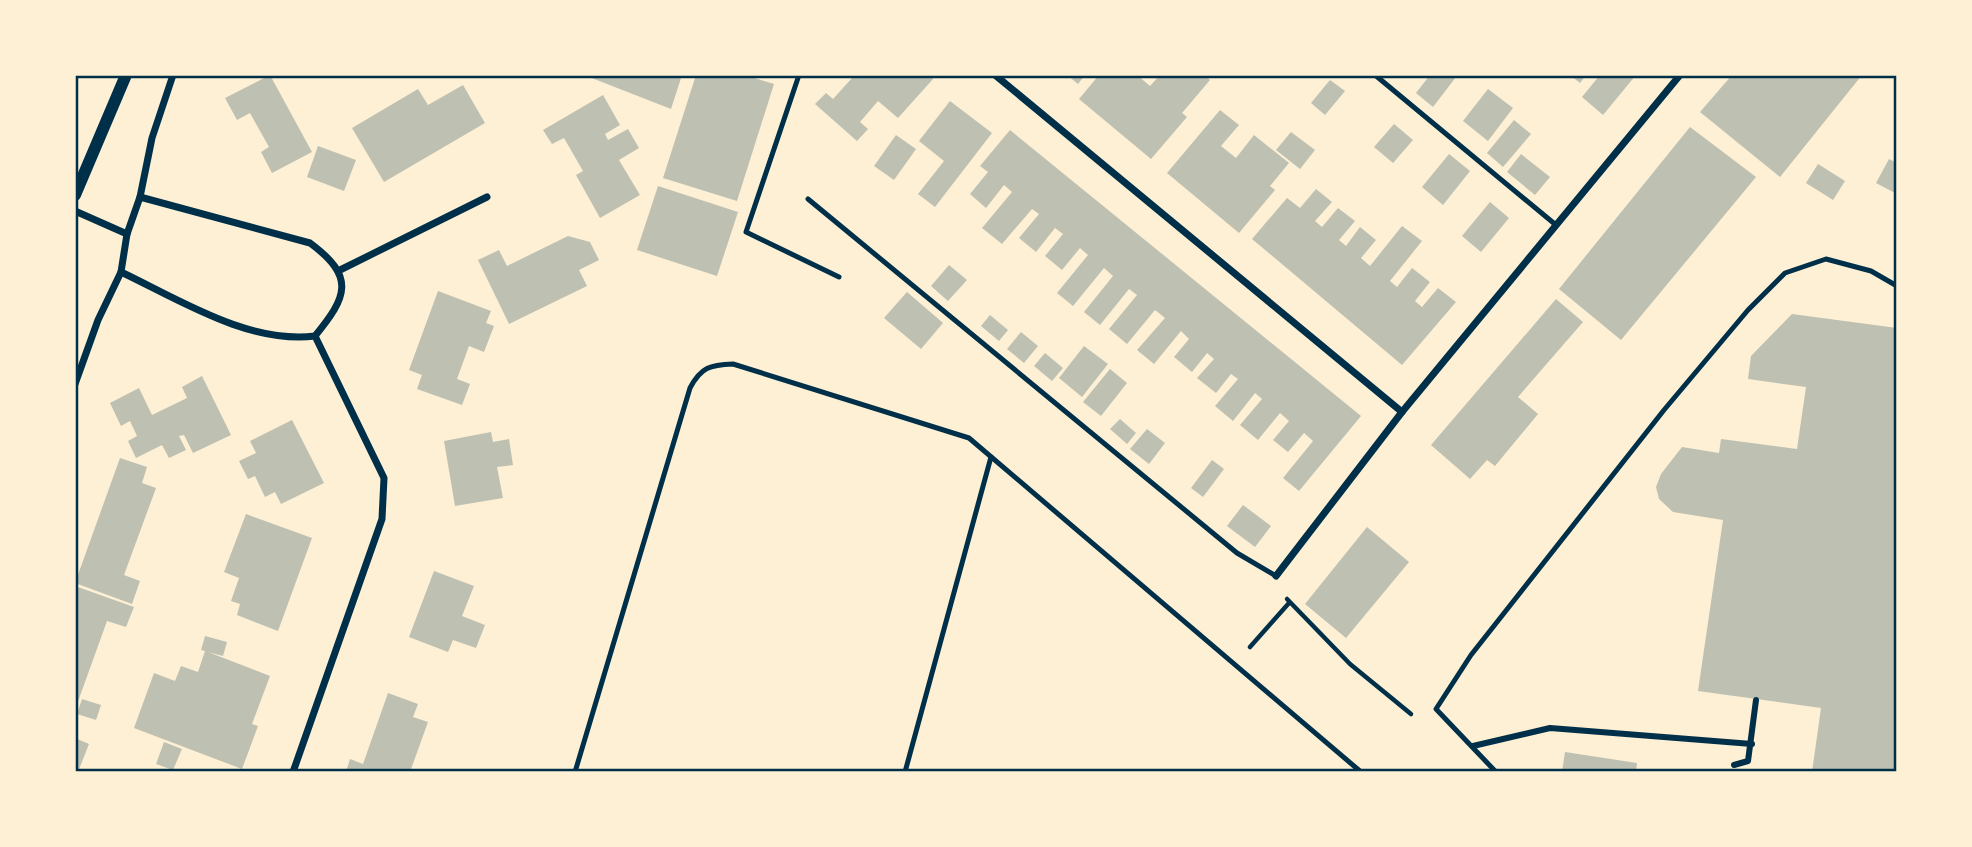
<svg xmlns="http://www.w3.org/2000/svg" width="1972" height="847" viewBox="0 0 1972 847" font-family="Ubuntu,sans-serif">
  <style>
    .building { fill: #bec0b2 }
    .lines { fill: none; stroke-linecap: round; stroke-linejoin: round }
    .path { stroke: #003049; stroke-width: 4.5 }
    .service { stroke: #003049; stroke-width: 5 }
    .pedestrian { stroke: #003049; stroke-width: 6 }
    .minor { stroke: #003049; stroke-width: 7 }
    .tertiary { stroke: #003049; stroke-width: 12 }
    .neatline { fill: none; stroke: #003049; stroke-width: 2.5 }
  </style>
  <rect width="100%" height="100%" fill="#fdf0d5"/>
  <g class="building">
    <path d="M270,75L312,152L272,173L261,152L269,147L250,113L237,120L225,98Z"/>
    <path d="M584,75H682L671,109Z"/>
    <path d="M696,75H745L774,84L737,201L663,178Z"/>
    <path d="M849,75H929L933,79L898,118L878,101L860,122L868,129L857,141L815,104L826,93L833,99L852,78Z"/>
    <path d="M1067,75H1085L1078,84Z"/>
    <path d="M1099,75H1137L1150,86L1160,75H1205L1210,80L1182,113L1187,117L1151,159L1079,99Z"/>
    <path d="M1430,75L1456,77L1433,107L1416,93Z"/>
    <path d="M1570,75H1586L1580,83Z"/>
    <path d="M1600,75H1636L1603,115L1582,97Z"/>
    <path d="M1732,75H1862L1780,177L1700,112Z"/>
    <path d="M1330,80L1345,91L1325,115L1311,103Z"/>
    <path d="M463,85L485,123L384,182L352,128L418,89L428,105Z"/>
    <path d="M1488,89L1513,108L1488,141L1463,121Z"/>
    <path d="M603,95L620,125L605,134L608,140L628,129L639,148L619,160L640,195L600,218L576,175L583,171L564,138L552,144L543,130Z"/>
    <path d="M950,101L992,133L935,207L918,194L944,161L919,141Z"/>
    <path d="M1220,110L1239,125L1221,146L1236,158L1254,135L1289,163L1270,186L1275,190L1239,233L1167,173Z"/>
    <path d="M1514,120L1531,134L1503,167L1487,153Z"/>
    <path d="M1394,124L1413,140L1393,163L1374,147Z"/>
    <path d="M1690,127L1756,177L1621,340L1559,289Z"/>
    <path d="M1010,130L1361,416L1299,491L1283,478L1313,441L1304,433L1288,452L1273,440L1289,421L1280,413L1258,440L1240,425L1262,399L1255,393L1233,421L1215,406L1238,379L1231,374L1216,393L1197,378L1214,359L1207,353L1192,372L1174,357L1189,339L1181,331L1154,364L1137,350L1165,318L1155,310L1127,344L1109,329L1137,295L1129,289L1100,325L1084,312L1113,276L1104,268L1073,306L1057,293L1088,255L1080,248L1062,270L1045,256L1063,234L1055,228L1036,252L1019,238L1039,214L1032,209L1002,244L982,228L1012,192L1004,185L986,208L970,194L988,172L980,166Z"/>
    <path d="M1291,132L1315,150L1300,169L1276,150Z"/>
    <path d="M896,135L916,149L894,180L874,166Z"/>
    <path d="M318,146L356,160L344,191L307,177Z"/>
    <path d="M1449,154L1470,171L1443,205L1422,187Z"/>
    <path d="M1521,154L1550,177L1535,195L1507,172Z"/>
    <path d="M1889,159L1897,163V194L1876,183Z"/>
    <path d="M1818,164L1845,181L1833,200L1806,183Z"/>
    <path d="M658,186L738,212L717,276L637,250Z"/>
    <path d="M1316,189L1332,202L1315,221L1322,227L1338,208L1355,221L1339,240L1346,246L1360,227L1376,240L1361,258L1370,266L1402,226L1422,241L1390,281L1397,287L1412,268L1430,282L1415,301L1422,307L1438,288L1456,302L1402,365L1252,239L1287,198L1300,208Z"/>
    <path d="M1490,202L1509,218L1481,252L1462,236Z"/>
    <path d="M568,236L590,242L599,260L579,270L587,286L509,324L478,260L499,250L507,266Z"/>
    <path d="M949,265L967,280L948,301L931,286Z"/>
    <path d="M438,291L491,311L486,323L494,326L484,352L469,346L457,379L470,384L462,405L417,389L422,375L409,370Z"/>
    <path d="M907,292L943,323L921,349L884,318Z"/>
    <path d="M1556,299L1583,322L1518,397L1538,414L1495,466L1487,460L1470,479L1431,445Z"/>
    <path d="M1792,314L1897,328V772H1812L1821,708L1698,691L1723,520L1673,512L1659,499L1656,487L1661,474L1682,447L1719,453L1721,439L1797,449L1806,387L1748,379L1751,356Z"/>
    <path d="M990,315L1008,330L999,341L981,326Z"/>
    <path d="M1021,332L1038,346L1024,363L1007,349Z"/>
    <path d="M1084,346L1108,364L1082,397L1059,378Z"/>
    <path d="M1045,353L1063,368L1052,381L1034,366Z"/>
    <path d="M1110,369L1127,383L1101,416L1083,402Z"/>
    <path d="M202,376L231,435L193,453L184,435L179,436L186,450L169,458L162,445L136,458L128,441L137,436L130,421L121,426L110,403L139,388L152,415L187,398L182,387Z"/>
    <path d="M1120,419L1136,433L1127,444L1110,429Z"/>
    <path d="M292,420L324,483L281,504L275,492L265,497L255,476L248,479L239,461L256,453L250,441Z"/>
    <path d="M1147,429L1165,443L1149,464L1130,449Z"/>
    <path d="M491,432L493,442L509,439L513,465L497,467L503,498L455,506L444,441Z"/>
    <path d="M120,458L147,467L142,483L156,488L124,575L140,581L132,604L75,583Z"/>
    <path d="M1212,460L1224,469L1203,497L1191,488Z"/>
    <path d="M1243,505L1271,526L1255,547L1227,526Z"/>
    <path d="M246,514L312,538L278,631L237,615L240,604L231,601L239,578L224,572Z"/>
    <path d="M1367,527L1409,562L1346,638L1305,604Z"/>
    <path d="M434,571L474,586L462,616L485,625L476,648L453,640L448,652L409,637Z"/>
    <path d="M75,586L134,607L126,627L107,621L76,707Z"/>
    <path d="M205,636L227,642L223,656L208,652L270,676L252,724L258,726L242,769L134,728L154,673L175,681L181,666L198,672L205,651L201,650Z"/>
    <path d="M388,693L418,704L413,717L428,722L410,772H346L350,759L363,764Z"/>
    <path d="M82,699L101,705L96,720L77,714Z"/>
    <path d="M75,738L89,744L78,772H75Z"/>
    <path d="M164,742L182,749L173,770L156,764Z"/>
    <path d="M1565,752L1637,763L1636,772H1562Z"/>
  </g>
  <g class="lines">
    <g class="path">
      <path d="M1287,599L1350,664L1411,714"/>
      <path d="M1250,647L1289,603"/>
    </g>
    <g class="service">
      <path d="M799,75L746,232L839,277"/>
      <path d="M1375,75L1556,225"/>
      <path d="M808,199L1237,553L1276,576"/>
      <path d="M575,772L690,388C701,367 710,365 733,364L969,438L1361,772"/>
      <path d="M905,772L991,457"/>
      <path d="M1496,772L1436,709L1471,655L1664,410L1748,310L1785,273L1826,259L1871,271L1897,286"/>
    </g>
    <g class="pedestrian">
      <path d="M1473,746L1550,728L1752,744"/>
      <path d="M1734,765L1748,761L1756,700"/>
    </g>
    <g class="minor">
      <path d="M995,75L1402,412"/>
      <path d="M140,197L152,138L173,75"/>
      <path d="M75,211L127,234L140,197L310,243C356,277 347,297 315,336C248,344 180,300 121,272L98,320L75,384"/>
      <path d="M338,271L487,197"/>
      <path d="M121,272L127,234"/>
      <path d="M1276,576L1402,412L1680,75"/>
      <path d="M293,772L382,519L384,478L315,336"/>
    </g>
    <path class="tertiary" d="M75,195L126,75"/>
  </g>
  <rect width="1972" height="847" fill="none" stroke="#fdf0d5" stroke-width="154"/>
  <rect x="77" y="77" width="1818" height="693" class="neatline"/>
</svg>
